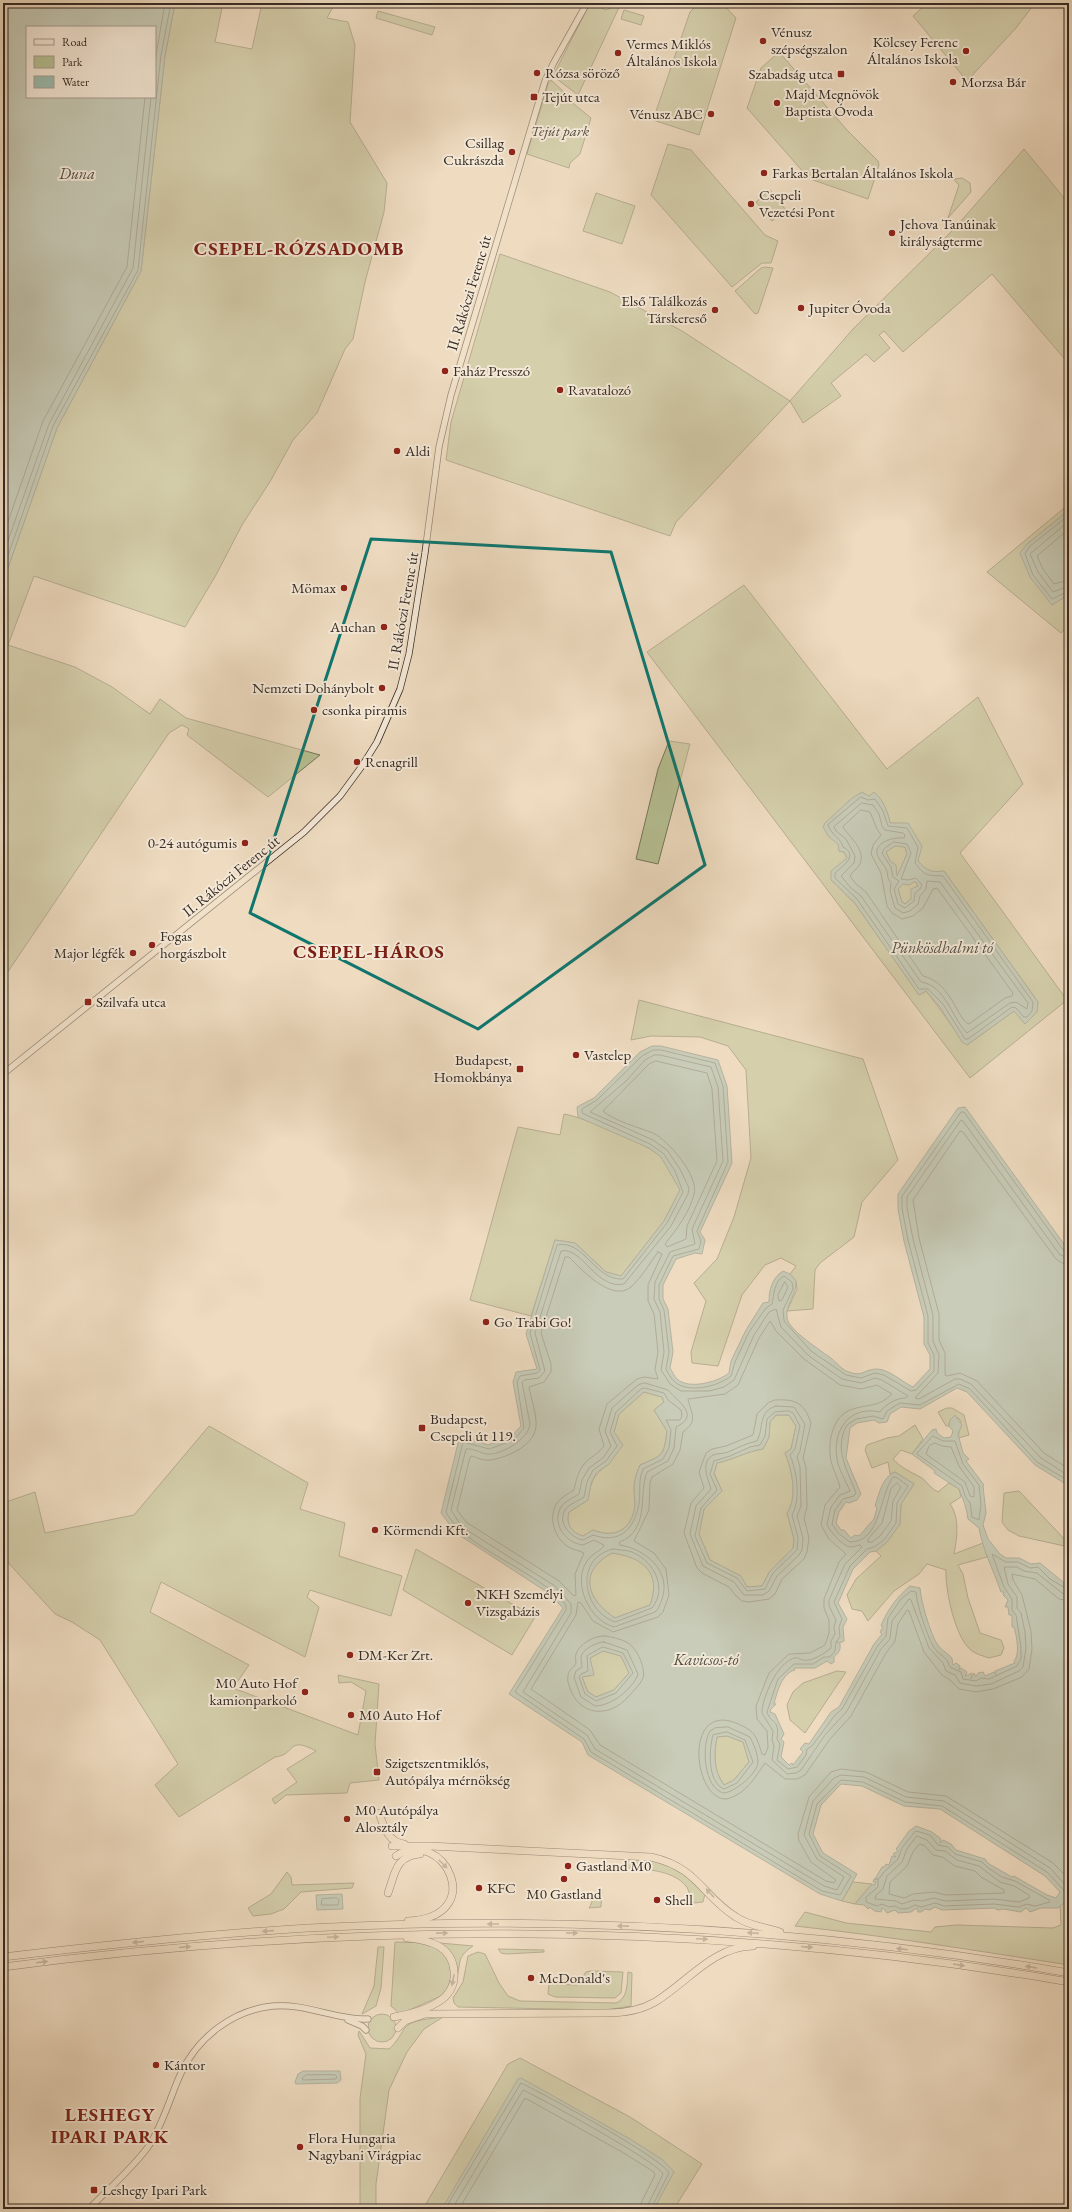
<svg xmlns="http://www.w3.org/2000/svg" width="1072" height="2212" viewBox="0 0 1072 2212" font-family="'EB Garamond',serif">
  <style>
    .green { fill: #b6c194; stroke: #76765c; fill-rule: evenodd }
    .water { fill: #9abbaf; stroke: #728177; fill-rule: evenodd }
    .lines { fill: none; stroke-linecap: round; stroke-linejoin: round }
    .shore { stroke: #68736a; stroke-width: 1 }
    .secondary-casing { stroke: #362b24; stroke-width: 7 }
    .highway-casing { stroke: #362b24; stroke-width: 8 }
    .secondary { stroke: #f4e8d6; stroke-width: 5.5 }
    .highway { stroke: #eedbc0; stroke-width: 7 }
    .oneway { fill: #928372 }
    .marked { fill: none; stroke: #0f766e; stroke-width: 3; stroke-linejoin: round }
    .poi-dot { fill: #8f2418; stroke: #f4e8d6; stroke-width: 1.5 }
    .labels { text-anchor: middle; stroke-width: 4; stroke-linejoin: round; paint-order: stroke }
    .poi-label { font-size: 15px; fill: #362b24; stroke: #f4e8d6; text-anchor: start }
    .park-label { font-size: 15px; font-style: italic; fill: #565040; stroke: #f4e8d6 }
    .street-label { font-size: 15px; fill: #362b24; stroke: #f4e8d6 }
    .water-label { font-size: 16px; font-style: italic; fill: #4f4f47; stroke: #f4e8d6 }
    .district-label { font-size: 19px; font-weight: bold; letter-spacing: 1px; fill: #7a1f14; stroke: #f4e8d6 }
  </style>
  <rect width="100%" height="100%" fill="#eedbc0"/>
  <filter id="stains"><feTurbulence type="fractalNoise" baseFrequency=".005" numOctaves="4"/><feColorMatrix values="0 0 0 0 .2 0 0 0 0 .09 0 0 0 0 .02 0 0 0 .5 -.17"/></filter>
  <radialGradient id="worn" r=".72"><stop offset=".6" stop-color="#630" stop-opacity="0"/><stop offset="1" stop-color="#630" stop-opacity=".3"/></radialGradient>
  <g class="green">
    <path d="M175,3H223L215,42L252,49L262,3H335L327,18L348,22L355,45L350,122L387,183L384,212L365,282L353,339L345,349L317,413L293,440L271,480L242,525L216,575L185,627L34,576L8,645L75,667L112,687L150,714L160,699L186,718L320,755L268,797L187,735L189,729L182,725L169,733L3,979V582L57,428L141,271L165,56Z"/>
    <path d="M590,3L606,10L621,3L578,95L553,76Z"/>
    <path d="M699,3H722L736,18L699,135L653,120L690,12Z"/>
    <path d="M927,3H1035L1016,28L967,81L913,16Z"/>
    <path d="M624,10L644,16L641,25L621,19Z"/>
    <path d="M378,11L435,27L432,35L376,18Z"/>
    <path d="M779,52L847,130L878,161L879,165L868,199L813,180L805,174L747,108L761,68Z"/>
    <path d="M551,80L565,93L564,96L591,118L580,154L570,163L569,168L527,154L548,84Z"/>
    <path d="M668,144L691,150L765,235L778,241L771,263H762L732,287L651,195Z"/>
    <path d="M1024,149L1069,204V364L992,274L903,352L884,331L879,335L890,348L874,362L866,354L831,383L841,396L803,423L790,401L676,522L670,536L446,460L451,422L500,254L610,292L682,331L790,401L853,329L954,229Z"/>
    <path d="M962,178L970,183L971,192L948,218L959,185L953,179Z"/>
    <path d="M770,190L786,210L772,221L756,202Z"/>
    <path d="M596,193L635,206L622,244L583,231Z"/>
    <path d="M765,267L773,268L758,313L755,314L735,291L761,268Z"/>
    <path d="M1069,504V510L1026,545L1052,605L1069,594V625L1061,633L987,572Z"/>
    <path d="M744,585L887,769L978,697L1023,784L960,853L1067,1000L970,1078L647,652ZM869,796C884,804 886,806 890,823L899,824C906,838 915,866 932,872C935,874 940,872 944,871L1038,1002L1036,1009L1014,1011L967,1045C952,1028 941,1009 926,991L919,995L854,902C845,895 840,887 831,880L847,858L844,852L839,851C838,837 839,808 850,800C855,796 863,797 869,796Z"/>
    <path d="M669,741L690,744L658,864L636,859L658,769Z"/>
    <path d="M895,846L905,847L907,854L897,877L886,852Z"/>
    <path d="M912,882H916L918,886L914,888L911,899L905,904L902,902L898,889L903,884Z"/>
    <path d="M639,1000L863,1059L898,1160L862,1202L854,1237L820,1263L815,1270L813,1309L787,1311L797,1289L796,1281L790,1274L796,1266L781,1258L765,1265L742,1295L718,1366L692,1363L691,1352L706,1301L694,1283L717,1259L734,1217L751,1158L746,1070L728,1046L700,1037L651,1036L631,1040Z"/>
    <path d="M564,1114C583,1117 651,1145 662,1158C670,1167 675,1179 680,1190L664,1221L621,1276L606,1272L575,1243L555,1240L531,1316L470,1300L518,1127L560,1135Z"/>
    <path d="M644,1392L662,1397L664,1402L654,1410L667,1431C664,1456 663,1455 640,1465C638,1470 636,1475 635,1480C633,1488 635,1497 635,1505C632,1530 615,1539 593,1530L583,1536C572,1533 565,1524 569,1512L588,1500C591,1481 593,1475 609,1464L614,1432L619,1414Z"/>
    <path d="M947,1408H952L964,1415L969,1435L958,1438L961,1421L957,1417L949,1423V1426H946L938,1412Z"/>
    <path d="M776,1415H789L796,1426L791,1449L785,1453C792,1469 798,1498 787,1513L794,1539L793,1549L770,1571L762,1586L747,1587L740,1576L710,1560L699,1534L704,1509L722,1491L714,1473L717,1463C733,1460 747,1451 763,1449L769,1437L770,1422Z"/>
    <path d="M915,1425L923,1439L912,1454L901,1450L893,1459C901,1468 911,1472 922,1478C928,1483 931,1489 938,1492L949,1483L959,1489L961,1497L950,1504C960,1517 957,1539 954,1554L983,1543L987,1557L958,1565L963,1574L968,1598L980,1633L1001,1640L1004,1648L1001,1655L989,1658C983,1656 976,1654 972,1651C955,1639 945,1589 946,1570L927,1564L919,1574L894,1591L868,1621L862,1611L852,1609L847,1595L856,1579L881,1556L876,1551L887,1542L900,1524L901,1504L914,1484L895,1472L890,1474L888,1462L872,1468L865,1450L867,1445L887,1438L899,1436Z"/>
    <path d="M209,1426L308,1483L300,1509L345,1523L339,1556L402,1576L391,1616L310,1590L307,1597L319,1607L305,1657L161,1582L150,1612L249,1665L233,1688L358,1735L366,1691L351,1682L339,1683L338,1675L379,1684L375,1744L379,1780L350,1783L347,1793L286,1795L275,1804L272,1799L297,1782L287,1769L316,1751C287,1735 296,1755 275,1757L179,1817L155,1785L178,1764L100,1640L72,1622L55,1614L3,1557V1503L35,1492L45,1533L134,1515Z"/>
    <path d="M1019,1491L1069,1544V1547L1019,1536L1008,1530L1002,1522L1004,1493Z"/>
    <path d="M416,1549L535,1617L512,1655L403,1590Z"/>
    <path d="M612,1553C643,1557 662,1572 650,1605L615,1618C586,1599 578,1571 612,1553Z"/>
    <path d="M603,1651L621,1656L629,1673L614,1690L596,1697L588,1692L582,1677L593,1675L590,1658Z"/>
    <path d="M837,1671L846,1672L805,1733L790,1720L787,1705L793,1692L803,1683Z"/>
    <path d="M727,1736L743,1742L749,1762L734,1780L724,1785C713,1769 714,1755 717,1737Z"/>
    <path d="M629,1858C667,1861 679,1866 705,1894L703,1902L694,1903C689,1898 690,1891 686,1886C673,1870 645,1869 626,1868Z"/>
    <path d="M287,1872L291,1877L292,1885L354,1883L352,1888L301,1892L284,1909L271,1914L253,1916L248,1908L271,1894Z"/>
    <path d="M853,1882L872,1884L855,1904L842,1901Z"/>
    <path d="M602,1889L601,1907L589,1908C595,1900 590,1891 602,1889Z"/>
    <path d="M1067,1899H1069V1965C978,1951 887,1936 795,1926L805,1912L846,1923L931,1932L935,1927L957,1925L1053,1928L1061,1925L1060,1905Z"/>
    <path d="M395,1942L430,1943L446,1956L451,1966V1976L448,1988L441,1996L400,2014L391,2006Z"/>
    <path d="M440,1943L473,1946C455,1958 462,1963 456,1980L447,1949Z"/>
    <path d="M378,1947H384L381,1988L376,2006L362,2014L374,1986Z"/>
    <path d="M498,1949L544,1950V1952L506,1954L501,1953Z"/>
    <path d="M478,1952L485,1954L499,1983L508,1996L520,2001L616,2003C628,1998 627,1984 628,1972L632,1973L631,2006L606,2010L458,2007L454,2003L453,1998L463,1982L468,1956Z"/>
    <path d="M590,1971L623,1972L621,1993L615,1998L555,1997L548,1994L549,1984L577,1985L586,1972Z"/>
    <circle cx="382" cy="2028" r="14"/>
    <path d="M443,2017L424,2029L407,2052L389,2090L376,2184V2209H360V2098L366,2054L358,2035L359,2031L370,2048L389,2049C396,2043 399,2037 404,2029C410,2019 432,2019 443,2017Z"/>
    <path d="M520,2058L630,2117L702,2164L674,2209H423L508,2064Z"/>
  </g>
  <g class="water">
    <path d="M3,3H175L165,56L141,271L57,428L3,582ZM27,27H155V97H27Z"/>
    <path d="M1069,510V594L1052,605L1030,577L1020,553L1026,545Z"/>
    <path d="M862,792L869,796L874,792C883,799 888,812 890,823H908L922,846L918,861C926,870 931,873 944,871L1038,1002L1037,1012L1025,1024L1014,1011L967,1045L962,1042L940,1007L926,991L919,995L854,902C845,895 840,887 831,880V871L847,858L844,852L839,851L838,844L829,837L823,827L825,823L852,798ZM895,846L905,847L907,854L897,876L896,865L890,861L886,852ZM913,882H916L918,886L911,889V899L905,904L902,902L898,889L903,884L910,885Z"/>
    <path d="M652,1046H661L718,1060L727,1086L732,1163L700,1232L705,1240L702,1254L695,1253L676,1259L663,1285V1299L668,1309L673,1352L670,1368C672,1371 674,1376 677,1379C689,1390 718,1382 729,1373L731,1361L746,1330L763,1303L769,1302C769,1290 772,1278 783,1271L790,1274L796,1281C797,1294 785,1305 787,1318C789,1331 822,1351 832,1359C837,1363 842,1370 849,1372C861,1377 864,1370 875,1369C888,1368 902,1382 913,1387L930,1369V1355L924,1344V1317L904,1241L898,1209V1194L958,1108L965,1107L1069,1251V1486L1035,1465L967,1392L957,1388L920,1409L901,1407L890,1414L887,1422L879,1423L874,1420L857,1423L850,1428L846,1458L861,1494L857,1500L849,1503L846,1502L839,1512L836,1523L841,1530H844L851,1538L855,1535L859,1536L874,1519L877,1508L875,1506C879,1494 882,1477 895,1472L914,1484L901,1504L900,1524L887,1542L876,1551L870,1552L853,1569L838,1603L847,1619L843,1627L844,1641L840,1643L836,1641L840,1644C841,1651 838,1653 834,1657V1662L831,1664L827,1661L815,1668H794L795,1670C782,1673 777,1692 774,1704H776L771,1709L770,1712L775,1714L784,1734L781,1739L784,1742L781,1757L789,1765L792,1763L793,1765L803,1752L800,1749L805,1743L809,1744L831,1712L839,1707L874,1644L882,1634L880,1632L883,1627L881,1626C887,1610 897,1597 910,1586L920,1588C921,1602 930,1632 937,1644C941,1650 946,1652 951,1657C953,1659 952,1663 953,1665L956,1663L960,1666L959,1670L961,1668L967,1672L965,1676L972,1673L971,1679L974,1673L976,1677L978,1673L983,1672L985,1676L994,1672L996,1675L995,1671L1015,1663L1014,1661C1020,1655 1017,1637 1014,1627H1012V1615H1009L1008,1607H1005L1008,1600L1003,1595L1004,1592H1001C993,1569 983,1551 979,1528L968,1519C967,1508 963,1499 959,1489L934,1473L935,1471L912,1454L932,1430L936,1429L937,1433L944,1438L951,1437L953,1431L949,1426L950,1420L955,1415L962,1425L958,1434L963,1453L969,1459L966,1461L984,1485L983,1486L986,1513L983,1525L988,1539L1000,1554L1006,1558H1019L1031,1564L1040,1563L1069,1587V1899L1058,1908H1041L1030,1912L1026,1908L1021,1912L1003,1909L998,1910L994,1908L942,1910L935,1907L930,1910L925,1909L921,1912H918L917,1908L911,1912L898,1913L895,1910L887,1913L884,1909L882,1908L881,1912L875,1911L869,1907L868,1909L864,1905L855,1904L872,1884L874,1885L876,1882H873L874,1879H878H875L882,1867H884L886,1864L889,1865L892,1856L896,1857L893,1854L898,1851L896,1849L909,1831L916,1826L932,1832L941,1839L940,1843L943,1840L951,1844L956,1850L985,1859L989,1864L1012,1877L1014,1876L1047,1895L1056,1898L1060,1892L1045,1876L940,1809L904,1806L862,1786L841,1784L821,1805L813,1834L823,1853L857,1874L842,1901L820,1894L588,1755L582,1742L509,1694L563,1608L550,1594L456,1533L441,1513L460,1435L488,1445L512,1436L521,1426L513,1382L516,1372L537,1369L526,1334L555,1240L575,1243L606,1272L621,1276L664,1221L680,1190L661,1157L649,1148L578,1117L577,1107L594,1098L640,1052ZM644,1392L662,1397L664,1402L654,1410L667,1431C664,1456 663,1455 640,1465C638,1470 636,1475 635,1480C633,1488 635,1497 635,1505C632,1530 615,1539 593,1530L583,1536C572,1533 565,1524 569,1512L588,1500L591,1483L597,1472L609,1464L623,1445L614,1432L619,1414ZM776,1415H789L796,1426L791,1449L785,1453C792,1469 798,1498 787,1513L794,1539L793,1548L770,1571L762,1586L747,1587L741,1576L710,1560L699,1534L704,1509L722,1491L714,1474L717,1463C733,1460 747,1451 763,1449L769,1437L770,1422ZM612,1553C643,1557 662,1573 650,1605L615,1618C586,1599 578,1571 612,1553ZM603,1651L621,1656L629,1673L614,1690L596,1697L588,1692L582,1677L594,1675L590,1658ZM727,1736L743,1742L749,1762L734,1780L724,1785C713,1770 714,1754 717,1737Z"/>
    <path d="M342,1894L343,1909L317,1910L316,1895Z"/>
    <path d="M303,2071H340L341,2080L337,2083L296,2084L295,2082L298,2074Z"/>
    <path d="M521,2078L630,2139L663,2160L674,2172L654,2209H439L446,2202L518,2079Z"/>
  </g>
  <g class="lines">
    <g class="shore">
      <path d="M155,61L165,3"/>
      <path d="M1069,515L1029,547L1025,554L1033,575L1052,599L1069,591"/>
      <path d="M1069,521L1030,554L1038,572L1053,592L1069,586"/>
      <path d="M1069,529L1037,556L1043,569L1054,584L1069,580"/>
      <path d="M3,536L43,421L127,267L145,97"/>
      <path d="M3,555L49,424L133,268L151,97"/>
      <path d="M3,570L53,426L138,270L161,55L171,3"/>
      <path d="M861,797L868,800L875,799L883,811L888,826L907,828L918,847L915,863C926,877 927,875 943,876L1033,1002L1032,1011L1027,1017H1024L1016,1008L1012,1007L968,1039H965L943,1004L928,989H919L857,899L835,878V873C843,866 859,855 843,847C841,838 831,835 828,825Z"/>
      <path d="M862,803L873,805L879,814L882,826L885,830L903,833L905,835L904,838C895,837 875,841 877,854C879,861 885,865 887,871C888,876 887,878 891,883L890,891L895,908L903,913L910,911L918,904L920,896L926,889L927,881L940,882L1028,1003L1027,1009L1016,1002L1010,1003L967,1033C951,1017 946,986 921,982L861,896L850,887L841,876L854,863L855,856L846,839L836,831L834,827Z"/>
      <path d="M861,810L870,812L877,829L881,835L873,845L871,854L881,873L887,906L892,913L902,919L913,916L923,908L933,889L937,888L1013,993L1012,996L1005,998L969,1024C957,1020 952,983 923,976L866,892L855,883L850,876C852,871 858,869 860,864C866,849 849,837 843,827Z"/>
      <path d="M894,842L907,844L911,853L901,879L908,880L916,878L922,885L920,889L915,893L914,901L905,908L898,904L894,889L899,881L893,877L891,867L882,853L884,849Z"/>
      <path d="M656,1061L707,1073L712,1089L717,1161L687,1226L686,1239L667,1247L665,1244C676,1230 690,1212 694,1194C699,1176 669,1141 653,1133C640,1128 612,1120 603,1111L649,1064Z"/>
      <path d="M658,1252L662,1254L648,1285V1301L654,1314L658,1352L655,1369L658,1379L644,1377L637,1379L607,1404L599,1429L604,1446C599,1453 594,1455 587,1461C579,1468 576,1480 574,1490C568,1494 561,1497 557,1503C548,1517 554,1537 567,1546C572,1550 579,1550 584,1553L575,1574L576,1595L574,1596L559,1581L466,1522L457,1510L470,1457L472,1456C478,1458 484,1461 490,1460C506,1458 534,1446 536,1427C537,1414 531,1399 529,1387L544,1382L551,1372V1364L541,1333L565,1257H569C581,1269 612,1303 631,1287C642,1277 650,1263 658,1252Z"/>
      <path d="M1069,1253L1064,1251L964,1112H961L902,1196V1208L908,1240L928,1316V1343L934,1355V1371L916,1390L911,1391L884,1375L875,1373L861,1378L846,1375L811,1351L784,1321L783,1310L793,1289L792,1282L784,1276C774,1281 774,1295 772,1304L766,1308L749,1332L735,1362L731,1376C719,1386 689,1394 675,1382C671,1379 668,1373 666,1369L669,1352L664,1310L659,1299V1285L673,1256L699,1249L701,1241L697,1231L728,1162L723,1086L715,1063L661,1050H653L642,1056L597,1100L582,1109V1113L650,1144L664,1154L675,1171L683,1192L667,1223L623,1279C595,1281 584,1239 557,1245L530,1333L540,1370L537,1373L520,1376L517,1382L524,1428L514,1440L489,1449L463,1442L446,1512C466,1550 536,1569 566,1605V1610L515,1692L584,1739L591,1752L822,1891L840,1895L851,1876L820,1856L809,1834L817,1804L841,1780L863,1782L905,1802L942,1806L1047,1872L1063,1889L1065,1895H1069"/>
      <path d="M1069,1258L1060,1255L963,1121L961,1120L907,1197V1208L913,1239L933,1315V1341L939,1355L938,1373L915,1398L919,1399L955,1379H960L971,1384L1041,1458L1069,1476"/>
      <path d="M1069,1264L1062,1263L1056,1259L963,1132L960,1131L913,1200L919,1238L939,1314V1340L945,1353V1375L947,1376L960,1373L977,1381L1044,1453L1069,1469"/>
      <path d="M785,1282L788,1287L782,1300L779,1301L778,1295Z"/>
      <path d="M645,1383L668,1390C678,1402 701,1415 676,1427L674,1448L668,1461L647,1472C639,1493 648,1518 630,1536C627,1539 622,1540 619,1543L620,1545C645,1549 672,1571 662,1599C660,1604 659,1609 655,1612L614,1627C589,1620 572,1583 587,1561C591,1554 603,1550 604,1545L594,1540L583,1545C566,1543 551,1524 561,1507C565,1501 573,1498 579,1494L582,1480L589,1468L603,1458L611,1446L605,1431L612,1408L638,1385Z"/>
      <path d="M645,1388L664,1393L668,1400L681,1410L682,1416L680,1420H666L671,1430L669,1448L663,1459L643,1469C637,1484 642,1494 638,1508C632,1533 617,1543 593,1535L583,1540C571,1538 557,1523 565,1510C569,1504 578,1501 584,1497L587,1482L593,1470L606,1461L617,1446L610,1432L616,1412L641,1389Z"/>
      <path d="M775,1400C795,1399 804,1402 811,1423L803,1458L806,1467L807,1507L804,1518L809,1538L807,1552L804,1559L782,1579L775,1594L769,1599L749,1602L742,1601L736,1596L729,1587L702,1573L697,1568L684,1533L691,1503L704,1488L699,1472L706,1453L712,1449L726,1446L753,1435L757,1414L768,1403Z"/>
      <path d="M776,1406L794,1407L805,1424L800,1451L797,1457L800,1467L801,1506L797,1516L803,1538L802,1550L799,1555L777,1576L769,1591L763,1595H744L734,1582L703,1566L690,1534L696,1506L711,1489C708,1479 700,1462 713,1455C718,1453 724,1454 728,1452C738,1448 746,1443 757,1441C764,1428 758,1411 776,1406Z"/>
      <path d="M789,1411L793,1413L800,1426L795,1449L790,1455C797,1472 801,1499 792,1515L798,1538L797,1550L773,1573L765,1589L747,1591L737,1578L707,1563L695,1536L701,1508L717,1490L710,1474L714,1461L730,1456L750,1447L760,1445L765,1436L767,1419L775,1412Z"/>
      <path d="M933,1436L943,1441H955L963,1464L979,1485L981,1505L979,1520L972,1517L970,1503L965,1496L962,1486L917,1454Z"/>
      <path d="M935,1443L942,1446L951,1447L959,1466L974,1487V1497L970,1496L965,1482L926,1454L929,1446Z"/>
      <path d="M1069,1481L1037,1462L970,1389L959,1384L920,1405L900,1403L887,1411L883,1419L873,1416L856,1419L847,1425C833,1449 848,1471 856,1493L854,1496L843,1499L835,1510L832,1524L838,1533L850,1542C881,1542 879,1496 893,1477H896L908,1486L897,1503L896,1523L884,1540L874,1547L867,1549L850,1566L834,1602L842,1619L839,1627L840,1637L836,1642L835,1651L830,1657H824L813,1664H794L778,1679L767,1712C771,1725 780,1718 777,1739L780,1744L777,1760L788,1769L797,1767L806,1755L807,1749L812,1746L835,1715L842,1709L877,1647L886,1636L888,1618L901,1599L911,1591L916,1592C917,1605 926,1633 933,1646C936,1652 942,1655 946,1659C949,1662 948,1664 950,1667L961,1672L963,1679L976,1681L981,1678L989,1679L1017,1666L1021,1659V1647L1016,1615L1012,1610V1599L1004,1587L992,1554L1006,1562H1018L1030,1568L1038,1567L1050,1579L1069,1590"/>
      <path d="M897,1483L901,1487L893,1501L891,1521L880,1536L872,1542H868V1539L882,1523L891,1489Z"/>
      <path d="M613,1549C618,1550 624,1550 629,1551C652,1558 669,1587 652,1608L615,1622C582,1610 574,1558 613,1549Z"/>
      <path d="M1069,1595L1062,1593L1037,1573L1024,1571L1017,1567H1004L1008,1584L1017,1597V1608L1021,1613L1025,1632L1026,1648L1023,1667L1019,1671L991,1684L976,1686L960,1683L955,1675L946,1671L943,1663L929,1648L911,1600L909,1599L892,1621L890,1639L881,1649L847,1711L825,1735L801,1770L796,1773L787,1774L772,1760L774,1746L772,1740L773,1731L762,1713C762,1698 777,1663 794,1658C798,1657 799,1659 803,1660C812,1662 825,1653 831,1648V1641L835,1634L834,1627L836,1620L829,1606V1600L845,1564L862,1547L860,1545C857,1545 854,1547 850,1547C843,1546 829,1531 827,1524L831,1507L840,1495L850,1491C846,1481 839,1471 837,1459C832,1431 849,1405 880,1412C886,1404 896,1398 906,1398L908,1396L882,1380L875,1378L861,1383L842,1379L809,1356L781,1327L776,1309L769,1312L754,1335L734,1380L724,1387L709,1391H681L670,1384L661,1370L664,1352L660,1312L654,1299L655,1282L670,1252L695,1244L692,1229L723,1161L718,1087L711,1067L660,1055H654L645,1060L626,1081L590,1112L653,1140L667,1150L680,1169L689,1188L688,1194L671,1226L624,1284C596,1290 582,1246 561,1251L535,1333L545,1371L539,1378L524,1380L522,1382L530,1424C529,1439 500,1456 487,1454C480,1453 473,1448 466,1449L451,1510L462,1527L555,1586L571,1604V1613L523,1692L587,1735L595,1749L824,1886L837,1890L844,1877L817,1859L804,1835L813,1801L834,1778L841,1775L864,1777L906,1797L944,1801L1050,1868L1069,1889"/>
      <path d="M1069,1601L1059,1599L1035,1579L1012,1574L1013,1580L1022,1595L1031,1631L1032,1649L1029,1669L1022,1677L993,1689L976,1692L959,1689L950,1680L942,1675L924,1652L909,1611L907,1610L898,1624L895,1641L886,1653L851,1716L830,1739L805,1775L797,1779H785L765,1763C755,1777 746,1794 727,1799C693,1801 683,1702 736,1723C755,1731 756,1735 762,1754L765,1755L768,1747L767,1731L757,1719L756,1706L769,1673L789,1654L810,1653L825,1645L829,1633V1620L824,1608V1599L839,1562L846,1554L829,1539L821,1525L825,1505L840,1487C838,1478 833,1470 831,1461C827,1442 833,1414 853,1409C869,1404 879,1407 892,1394L877,1385L861,1389L840,1385L804,1359L776,1331L770,1321L759,1338L738,1385L725,1394L688,1399C691,1414 699,1420 683,1432L680,1450L673,1464L652,1477L650,1483L649,1510L634,1541L654,1553L666,1569L669,1595L663,1612L658,1617L613,1632L593,1621L581,1603L578,1602L576,1615L531,1689L590,1730L600,1745L826,1881L834,1883L836,1880L811,1862L799,1841L798,1834L809,1797L831,1772L841,1769L866,1772L908,1792L946,1796L1053,1863L1069,1879"/>
      <path d="M605,1636C612,1637 622,1639 628,1643C637,1648 646,1669 643,1678C640,1685 633,1691 628,1697C610,1717 582,1717 571,1691C569,1686 567,1681 568,1676C568,1670 574,1668 576,1663C576,1661 575,1657 576,1654C579,1644 595,1635 605,1636Z"/>
      <path d="M604,1642L627,1650L638,1674C633,1689 611,1706 595,1706L581,1697L574,1677L576,1671L582,1667C582,1664 581,1661 581,1657C582,1649 597,1642 604,1642Z"/>
      <path d="M603,1647L623,1653L633,1673L616,1693L596,1701L585,1694L579,1677L581,1674L588,1671L587,1656Z"/>
      <path d="M728,1727L750,1737C753,1743 758,1754 758,1762C758,1773 735,1792 724,1793C704,1789 701,1746 710,1731L715,1728Z"/>
      <path d="M727,1732L745,1740L753,1762L737,1783L724,1789C707,1782 709,1749 713,1735Z"/>
      <path d="M916,1831L930,1835L938,1845L948,1847L955,1854L982,1862L987,1867L1002,1877L1015,1881L1049,1900L1050,1902L1035,1906L1026,1904L1019,1907L994,1904L944,1906L935,1903L921,1907L915,1905C907,1909 903,1911 895,1906L889,1907L882,1904L877,1906L866,1902V1897L878,1887V1880L884,1872L898,1859L902,1848Z"/>
      <path d="M917,1836L927,1840L936,1850L945,1851L957,1860L979,1866L1000,1882L1014,1886L1029,1895V1898L1019,1902L994,1899L945,1901L934,1898L922,1901L914,1900L902,1904L896,1901L875,1899L876,1895L883,1889L887,1876L902,1862L907,1849Z"/>
      <path d="M920,1844L925,1846L933,1855L942,1857L955,1866L975,1871L981,1877L1004,1890V1893L946,1895L934,1892L913,1894L904,1898L889,1894L890,1882L907,1866L913,1852Z"/>
      <path d="M337,1898L339,1900L338,1905H321L322,1899Z"/>
      <path d="M335,2075L337,2077L336,2079L303,2080L302,2078L306,2075Z"/>
      <path d="M445,2209L521,2083C544,2094 661,2157 669,2173L651,2209"/>
      <path d="M452,2209L523,2090C542,2099 658,2162 663,2174L646,2209"/>
      <path d="M459,2209L525,2098L622,2152L654,2172L655,2175L642,2201L640,2209"/>
    </g>
    <defs>
      <g id="secondary">
        <path d="M3,1074L304,832L340,796L362,766L377,742L400,689L409,654L425,553L439,447L451,395L545,81L553,64L587,3"/>
        <path d="M348,2020L362,2026L366,2030"/>
        <path d="M89,2209C108,2189 131,2170 148,2147C163,2125 170,2097 181,2073C198,2037 233,2010 273,2006C305,2003 336,2020 368,2019"/>
      </g>
      <g id="highway">
        <path d="M379,1813C384,1827 388,1842 404,1844"/>
        <path d="M392,1846H430L651,1857C699,1868 701,1895 736,1917C749,1926 765,1927 780,1932"/>
        <path d="M396,1856C443,1825 490,1917 408,1921"/>
        <path d="M388,1893C395,1874 395,1856 420,1854"/>
        <path d="M3,1957C104,1945 206,1934 308,1928C562,1915 818,1929 1069,1973"/>
        <path d="M3,1967C358,1920 716,1921 1069,1982"/>
        <path d="M394,2017C411,2014 432,2008 445,1997C452,1990 455,1981 454,1971C452,1946 430,1940 407,1938"/>
        <path d="M398,2028L405,2021L425,2014L607,2013C624,2013 641,2010 655,2002C688,1982 712,1947 753,1946"/>
      </g>
    </defs>
    <use href="#secondary" class="secondary-casing"/>
    <use href="#highway" class="highway-casing"/>
    <use href="#secondary" class="secondary"/>
    <use href="#highway" class="highway"/>
  </g>
  <defs><path id="oneway-solid" d="M-6-.8H1V-3.2L6.5 0L1 3.2V.8H-6Z"/></defs>
  <g class="oneway">
    <use href="#oneway-solid" transform="translate(443 1864) rotate(45)"/>
    <use href="#oneway-solid" transform="translate(710 1893) rotate(-133)"/>
    <use href="#oneway-solid" transform="translate(493 1924) rotate(180)"/>
    <use href="#oneway-solid" transform="translate(623 1926) rotate(-179)"/>
    <use href="#oneway-solid" transform="translate(268 1931) rotate(176)"/>
    <use href="#oneway-solid" transform="translate(442 1933) rotate(-1)"/>
    <use href="#oneway-solid" transform="translate(572 1933) rotate(1)"/>
    <use href="#oneway-solid" transform="translate(753 1933) rotate(-176)"/>
    <use href="#oneway-solid" transform="translate(333 1937) rotate(-3)"/>
    <use href="#oneway-solid" transform="translate(702 1939) rotate(3)"/>
    <use href="#oneway-solid" transform="translate(138 1942) rotate(174)"/>
    <use href="#oneway-solid" transform="translate(185 1947) rotate(-5)"/>
    <use href="#oneway-solid" transform="translate(807 1947) rotate(5)"/>
    <use href="#oneway-solid" transform="translate(902 1949) rotate(-173)"/>
    <use href="#oneway-solid" transform="translate(42 1962) rotate(-7)"/>
    <use href="#oneway-solid" transform="translate(959 1965) rotate(9)"/>
    <use href="#oneway-solid" transform="translate(1031 1967) rotate(-171)"/>
    <use href="#oneway-solid" transform="translate(453 1980) rotate(101)"/>
  </g>
  <path d="M0 0H1072V2212H0ZM371,539L611,552L705,865L478,1029L250,913Z" fill="#eedbc0" fill-opacity=".55" fill-rule="evenodd"/>
  <path class="marked" d="M371,539L611,552L705,865L478,1029L250,913Z"/>
  <g class="poi-dot">
    <circle cx="763" cy="41" r="4"/>
    <circle cx="966" cy="51" r="4"/>
    <circle cx="618" cy="53" r="4"/>
    <circle cx="537" cy="73" r="4"/>
    <rect x="837" y="70" width="8" height="8" rx="2"/>
    <circle cx="953" cy="82" r="4"/>
    <rect x="530" y="93" width="8" height="8" rx="2"/>
    <circle cx="777" cy="103" r="4"/>
    <circle cx="711" cy="114" r="4"/>
    <circle cx="512" cy="152" r="4"/>
    <circle cx="764" cy="173" r="4"/>
    <circle cx="751" cy="204" r="4"/>
    <circle cx="892" cy="233" r="4"/>
    <circle cx="801" cy="308" r="4"/>
    <circle cx="715" cy="310" r="4"/>
    <circle cx="445" cy="371" r="4"/>
    <circle cx="560" cy="390" r="4"/>
    <circle cx="397" cy="451" r="4"/>
    <circle cx="344" cy="588" r="4"/>
    <circle cx="384" cy="627" r="4"/>
    <circle cx="382" cy="688" r="4"/>
    <circle cx="314" cy="710" r="4"/>
    <circle cx="357" cy="762" r="4"/>
    <circle cx="245" cy="843" r="4"/>
    <circle cx="152" cy="945" r="4"/>
    <circle cx="133" cy="953" r="4"/>
    <rect x="84" y="998" width="8" height="8" rx="2"/>
    <circle cx="576" cy="1055" r="4"/>
    <rect x="516" y="1065" width="8" height="8" rx="2"/>
    <circle cx="486" cy="1322" r="4"/>
    <rect x="418" y="1424" width="8" height="8" rx="2"/>
    <circle cx="375" cy="1530" r="4"/>
    <circle cx="468" cy="1603" r="4"/>
    <circle cx="350" cy="1655" r="4"/>
    <circle cx="305" cy="1692" r="4"/>
    <circle cx="351" cy="1715" r="4"/>
    <rect x="373" y="1768" width="8" height="8" rx="2"/>
    <circle cx="347" cy="1819" r="4"/>
    <circle cx="568" cy="1866" r="4"/>
    <circle cx="564" cy="1879" r="4"/>
    <circle cx="479" cy="1888" r="4"/>
    <circle cx="657" cy="1900" r="4"/>
    <circle cx="531" cy="1978" r="4"/>
    <circle cx="156" cy="2065" r="4"/>
    <circle cx="300" cy="2147" r="4"/>
    <rect x="90" y="2186" width="8" height="8" rx="2"/>
  </g>
  <g class="labels">
    <g class="poi-label">
      <text x="771" y="37">Vénusz<tspan x="771" dy="17">szépségszalon</tspan></text>
      <text x="958" y="47" text-anchor="end">Kölcsey Ferenc<tspan x="958" dy="17">Általános Iskola</tspan></text>
      <text x="626" y="49">Vermes Miklós<tspan x="626" dy="17">Általános Iskola</tspan></text>
      <text x="545" y="78">Rózsa söröző</text>
      <text x="833" y="79" text-anchor="end">Szabadság utca</text>
      <text x="961" y="87">Morzsa Bár</text>
      <text x="785" y="99">Majd Megnövök<tspan x="785" dy="17">Baptista Óvoda</tspan></text>
      <text x="542" y="102">Tejút utca</text>
      <text x="703" y="119" text-anchor="end">Vénusz ABC</text>
      <text x="504" y="148" text-anchor="end">Csillag<tspan x="504" dy="17">Cukrászda</tspan></text>
      <text x="772" y="178">Farkas Bertalan Általános Iskola</text>
      <text x="759" y="200">Csepeli<tspan x="759" dy="17">Vezetési Pont</tspan></text>
      <text x="900" y="229">Jehova Tanúinak<tspan x="900" dy="17">királyságterme</tspan></text>
      <text x="707" y="306" text-anchor="end">Első Találkozás<tspan x="707" dy="17">Társkereső</tspan></text>
      <text x="809" y="313">Jupiter Óvoda</text>
      <text x="453" y="376">Faház Presszó</text>
      <text x="568" y="395">Ravatalozó</text>
      <text x="405" y="456">Aldi</text>
      <text x="336" y="593" text-anchor="end">Mömax</text>
      <text x="376" y="632" text-anchor="end">Auchan</text>
      <text x="374" y="693" text-anchor="end">Nemzeti Dohánybolt</text>
      <text x="322" y="715">csonka piramis</text>
      <text x="365" y="767">Renagrill</text>
      <text x="237" y="848" text-anchor="end">0-24 autógumis</text>
      <text x="160" y="941">Fogas<tspan x="160" dy="17">horgászbolt</tspan></text>
      <text x="125" y="958" text-anchor="end">Major légfék</text>
      <text x="96" y="1007">Szilvafa utca</text>
      <text x="584" y="1060">Vastelep</text>
      <text x="512" y="1065" text-anchor="end">Budapest,<tspan x="512" dy="17">Homokbánya</tspan></text>
      <text x="494" y="1327">Go Trabi Go!</text>
      <text x="430" y="1424">Budapest,<tspan x="430" dy="17">Csepeli út 119.</tspan></text>
      <text x="383" y="1535">Körmendi Kft.</text>
      <text x="476" y="1599">NKH Személyi<tspan x="476" dy="17">Vizsgabázis</tspan></text>
      <text x="358" y="1660">DM-Ker Zrt.</text>
      <text x="297" y="1688" text-anchor="end">M0 Auto Hof<tspan x="297" dy="17">kamionparkoló</tspan></text>
      <text x="359" y="1720">M0 Auto Hof</text>
      <text x="385" y="1768">Szigetszentmiklós,<tspan x="385" dy="17">Autópálya mérnökség</tspan></text>
      <text x="355" y="1815">M0 Autópálya<tspan x="355" dy="17">Alosztály</tspan></text>
      <text x="576" y="1871">Gastland M0</text>
      <text x="487" y="1893">KFC</text>
      <text x="564" y="1899" text-anchor="middle">M0 Gastland</text>
      <text x="665" y="1905">Shell</text>
      <text x="539" y="1983">McDonald's</text>
      <text x="164" y="2070">Kántor</text>
      <text x="308" y="2143">Flora Hungaria<tspan x="308" dy="17">Nagybani Virágpiac</tspan></text>
      <text x="102" y="2195">Leshegy Ipari Park</text>
    </g>
    <g class="park-label">
      <text x="560" y="136">Tejút park</text>
    </g>
    <g class="street-label">
      <text transform="translate(469 293) rotate(-73)" y="5">II. Rákóczi Ferenc út</text>
      <text transform="translate(403 611) rotate(-80)" y="5">II. Rákóczi Ferenc út</text>
      <text transform="translate(231 876) rotate(-39)" y="5">II. Rákóczi Ferenc út</text>
    </g>
    <g class="water-label">
      <text x="77" y="179">Duna</text>
      <text x="942" y="953">Pünkösdhalmi tó</text>
      <text x="706" y="1665">Kavicsos-tó</text>
    </g>
    <g class="district-label">
      <text x="299" y="255">CSEPEL-RÓZSADOMB</text>
      <text x="369" y="958">CSEPEL-HÁROS</text>
      <text x="110" y="2121">LESHEGY<tspan x="110" dy="22">IPARI PARK</tspan></text>
    </g>
  </g>
  <rect width="1072" height="2212" fill="none" stroke="#eedbc0" stroke-width="16"/>
  <rect x="4" y="4" width="1064" height="2204" fill="none" stroke="#362b24" stroke-width="2"/>
  <rect x="8" y="8" width="1056" height="2196" fill="none" stroke="#362b24"/>
  <rect x="26" y="26" width="130" height="72" fill="#f4e8d6" stroke="#a89c8f"/>
  <rect x="34" y="39" width="20" height="6" fill="#f4e8d6" stroke="#a89c8f"/>
  <text x="62" y="46" font-size="12" fill="#362b24">Road</text>
  <rect x="34" y="56" width="20" height="12" fill="#b6c194" stroke="#a89c8f"/>
  <text x="62" y="66" font-size="12" fill="#362b24">Park</text>
  <rect x="34" y="76" width="20" height="12" fill="#9abbaf" stroke="#a89c8f"/>
  <text x="62" y="86" font-size="12" fill="#362b24">Water</text>
  <rect width="100%" height="100%" filter="url(#stains)"/>
  <rect width="100%" height="100%" fill="url(#worn)"/>
</svg>
